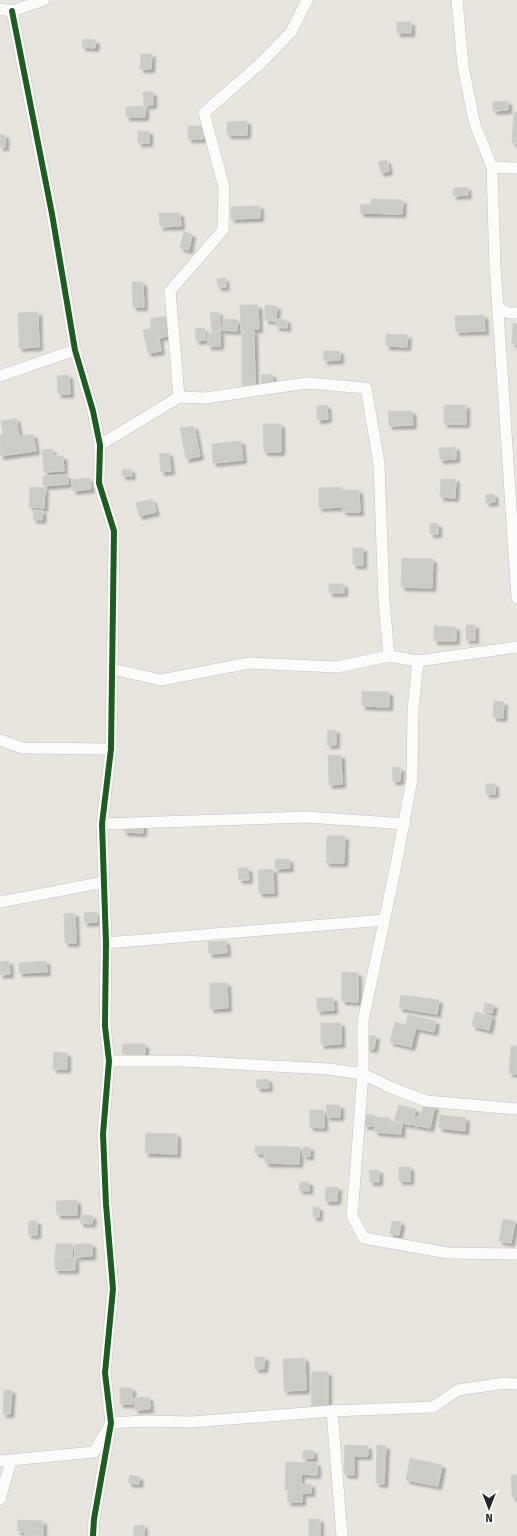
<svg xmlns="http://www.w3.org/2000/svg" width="517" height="1536" viewBox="0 0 517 1536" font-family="'Fira Sans',sans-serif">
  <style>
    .building { fill: #cdcbc5; stroke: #d3d0ca; filter: url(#shadow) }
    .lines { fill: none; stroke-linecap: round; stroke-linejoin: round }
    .street-casing { stroke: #c5c4c4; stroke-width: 12 }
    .street { stroke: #fcfbfa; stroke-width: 11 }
    .cycleway-casing { stroke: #fff; stroke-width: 8 }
    .cycleway { stroke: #1b5e20; stroke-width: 6 }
  </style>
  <defs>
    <filter id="shadow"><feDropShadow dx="3.5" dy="3.5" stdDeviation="1" flood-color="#0004"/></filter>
  </defs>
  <rect width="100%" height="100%" fill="#e8e5de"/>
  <g class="building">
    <rect x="397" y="22" width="14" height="11"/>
    <path d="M83,39L96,40L95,48L82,47Z"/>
    <path d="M141,54H152L151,69H140Z"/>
    <path d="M143,92H153V105H144Z"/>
    <path d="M508,101V110L493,111V102Z"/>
    <path d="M145,106V117H126V107Z"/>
    <path d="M514,112H517V143H512Z"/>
    <path d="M247,121V135H227V122Z"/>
    <path d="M188,126H204L203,139H188Z"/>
    <rect x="138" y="131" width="11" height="12"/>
    <rect x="0" y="135" width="5" height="12"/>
    <path d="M387,160L389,171L381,173L378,162Z"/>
    <path d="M467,187L468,195L453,196V188Z"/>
    <path d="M371,199L403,200L402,214L360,213L361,204L371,205Z"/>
    <path d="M260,206V218L231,219V207Z"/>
    <path d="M159,213H180L181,226L160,227Z"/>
    <path d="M184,232L192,234L189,250L180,248Z"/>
    <path d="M225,278L226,287H218L217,279Z"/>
    <path d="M132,282H143L144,307H133Z"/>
    <path d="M240,305H258L259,329L241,330Z"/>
    <path d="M265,305L277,306L276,321L265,320Z"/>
    <path d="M38,312L39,347L19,348L18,313Z"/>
    <path d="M219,312L221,331L212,332L210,313Z"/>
    <path d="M484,315L485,331L456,332L455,316Z"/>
    <path d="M167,316L171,335L159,338L161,351L148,353L143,330L151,328L150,319Z"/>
    <path d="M223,319L238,320L237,331L222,330Z"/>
    <path d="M277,319L287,320V328L276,327Z"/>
    <path d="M513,323L517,324V344H512Z"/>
    <path d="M204,328L206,340L196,341L195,329Z"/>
    <path d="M254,331L255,385H242V332Z"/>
    <rect x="208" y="333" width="12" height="13"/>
    <path d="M386,334L408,335L407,347L386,346Z"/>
    <path d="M323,351H340V360L324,361Z"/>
    <path d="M272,374L273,384H262L261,375Z"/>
    <path d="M69,375L70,394H58L57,376Z"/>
    <path d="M327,405L328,419L317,420V406Z"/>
    <rect x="444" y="405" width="22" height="19"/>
    <path d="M388,411H412L413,425L389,426Z"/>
    <path d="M16,418L19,436L33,434L36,451L0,456V435L3,434L1,421Z"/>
    <path d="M263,424H281V452H264Z"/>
    <path d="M194,426L200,456L186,459L180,428Z"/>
    <path d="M241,441L243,460L213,463L212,444Z"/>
    <path d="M456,447V459L440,460L439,448Z"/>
    <path d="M52,449L53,456H63L64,471L44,472L42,450Z"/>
    <path d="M169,453L171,471L161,472L159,454Z"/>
    <path d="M131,469L132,476H122V470Z"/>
    <path d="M67,475L68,484L43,486V476Z"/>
    <path d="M90,478L91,489L73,491L72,480Z"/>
    <path d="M441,479H456L455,498L440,497Z"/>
    <path d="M30,487L45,488L44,508L29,507Z"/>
    <path d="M342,487V490H359L360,512H343V507L319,508V488Z"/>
    <path d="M494,494L495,502L486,503V495Z"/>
    <path d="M152,499L156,512L139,516L136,503Z"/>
    <path d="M34,510L43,511L42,520L33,519Z"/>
    <path d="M430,523L438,524V534H430Z"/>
    <rect x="353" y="548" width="10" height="17"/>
    <path d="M402,558L433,559L432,588L401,587Z"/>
    <rect x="329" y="584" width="15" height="9"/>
    <rect x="466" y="625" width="9" height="15"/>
    <path d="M434,626L456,627V641H434Z"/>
    <path d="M362,691L389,692V707L362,706Z"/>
    <path d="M494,701L504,702L503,718L493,717Z"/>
    <path d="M328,730H336V745H327Z"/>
    <path d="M328,755H341L342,784L329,785Z"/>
    <path d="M393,767L401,768L400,781H392Z"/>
    <rect x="486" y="784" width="9" height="10"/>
    <path d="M124,821L143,822V833L124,832Z"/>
    <path d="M327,836H345L344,863H326Z"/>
    <path d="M275,859H289L290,868L275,869Z"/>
    <path d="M238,868H248L249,880H239Z"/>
    <path d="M273,869L274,893H259L258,870Z"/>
    <path d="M97,912V922L84,923V913Z"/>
    <path d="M75,913L76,943H65L64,914Z"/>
    <path d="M226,941L227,953L209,954L208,942Z"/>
    <path d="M9,961L10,974L0,975V962Z"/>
    <path d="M46,961L47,972L19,973V963Z"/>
    <path d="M342,972L358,973V1002L342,1001Z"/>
    <path d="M210,983H227L228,1008L210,1009Z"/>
    <path d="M401,995L439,1000L437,1014L399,1008Z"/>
    <path d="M317,998H333L334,1010L317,1011Z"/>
    <path d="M485,1003L494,1005L492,1013L483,1012Z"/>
    <path d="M475,1012L492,1016L489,1030L472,1026Z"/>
    <path d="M408,1015L436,1021L434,1032L405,1026Z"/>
    <path d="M395,1022L416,1028L411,1047L390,1042Z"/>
    <path d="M321,1023H341V1044L321,1045Z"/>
    <path d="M369,1035L376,1036L374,1049L367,1048Z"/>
    <path d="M123,1044H145V1054H122Z"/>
    <path d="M511,1046H517V1074L509,1073Z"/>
    <path d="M54,1052L67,1053V1069H53Z"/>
    <path d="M268,1079L269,1088H257L256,1080Z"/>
    <path d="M423,1104L435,1106L430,1128L413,1125L415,1117L421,1118Z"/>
    <path d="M326,1105H340V1117H327Z"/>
    <path d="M399,1105L416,1109L411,1125L394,1121Z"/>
    <path d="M310,1110H324V1128L310,1127Z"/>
    <path d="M365,1114L375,1115L374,1126H364Z"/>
    <path d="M440,1115L466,1118L465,1131L439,1128Z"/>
    <path d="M376,1117L390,1118V1122L402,1124L401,1134L375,1132Z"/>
    <path d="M146,1133L177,1134V1154L145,1153Z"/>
    <path d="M255,1146L300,1147L299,1164L265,1163V1154L255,1153Z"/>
    <rect x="303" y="1147" width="7" height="9"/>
    <rect x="399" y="1167" width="11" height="14"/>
    <path d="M369,1170H379V1182H370Z"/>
    <path d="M300,1182H309V1191L299,1190Z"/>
    <path d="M326,1187H338L337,1201H325Z"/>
    <path d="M77,1200V1215H57L56,1201Z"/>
    <rect x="313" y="1207" width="6" height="10"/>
    <path d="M81,1215L93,1216L92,1224L80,1223Z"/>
    <path d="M503,1219L515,1221L511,1243L499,1241Z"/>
    <path d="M29,1221H37V1235H28Z"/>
    <path d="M392,1221L401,1222L399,1235L390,1234Z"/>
    <path d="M56,1244H73L72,1257L55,1256Z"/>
    <path d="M75,1244H92V1256L75,1257Z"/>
    <path d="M55,1257L75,1258V1270H55Z"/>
    <path d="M255,1357H265L264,1369H255Z"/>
    <path d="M305,1358L306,1390L284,1391L283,1359Z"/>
    <path d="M312,1372H328V1411L311,1410Z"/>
    <rect x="120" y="1388" width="12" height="16"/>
    <path d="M4,1390H12L10,1414H3Z"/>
    <path d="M149,1397L150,1409L135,1410L134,1398Z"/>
    <path d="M345,1445L368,1446V1456H354V1475L344,1474Z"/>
    <path d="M377,1445L386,1446L384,1484L376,1483Z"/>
    <path d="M313,1450L314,1458L303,1459V1451Z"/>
    <path d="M410,1458L442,1465L438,1486L406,1480Z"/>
    <path d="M286,1462L317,1463V1475L301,1474V1490H285Z"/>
    <path d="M130,1475L140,1477L139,1484L128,1483Z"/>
    <path d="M511,1475H517V1497H512Z"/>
    <rect x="302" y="1484" width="9" height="9"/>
    <path d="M302,1491V1502H288L287,1492Z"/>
    <rect x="309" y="1519" width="11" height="17"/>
    <path d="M18,1520L43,1521V1536H25V1532L17,1531Z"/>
    <path d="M144,1525V1536H134V1526Z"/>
  </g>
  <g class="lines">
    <defs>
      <g id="street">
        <path d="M457,0L463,66L475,125L492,167L495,266L517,598"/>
        <path d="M0,9L12,11L44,0"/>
        <path d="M12,11L52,214L75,350L93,411L100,445L99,483L114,531L111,749L102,824L106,943L105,1026L109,1061L103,1134L106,1204L113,1289L105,1373L111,1423L94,1519L93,1536"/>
        <path d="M492,167L517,168"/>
        <path d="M498,307L508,313H517"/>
        <path d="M0,376L75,350"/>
        <path d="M179,397L170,291L223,230L224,187L204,113L262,62L291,32L307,0"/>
        <path d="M100,445L179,397L205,398L307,383L366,388L379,463L384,601L389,656"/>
        <path d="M418,661L413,710L412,779L396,865L363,1021V1074L352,1216L364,1238L448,1253L517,1254"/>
        <path d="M112,669L161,680L249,663L337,667L389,656L418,661L517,647"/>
        <path d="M0,740L22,748L111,749"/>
        <path d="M102,824L307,817L405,824"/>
        <path d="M0,902L104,882"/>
        <path d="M106,943L384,920"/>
        <path d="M109,1061H183L329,1069L363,1074L390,1087L426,1101L517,1109"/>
        <path d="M332,1411L342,1536"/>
        <path d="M0,1461L94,1452L111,1423L144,1421L192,1422L332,1411L433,1407L458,1390L504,1383L517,1384"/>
        <path d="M0,1499L11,1461"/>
      </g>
    </defs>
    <use href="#street" class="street-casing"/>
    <use href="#street" class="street"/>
    <defs>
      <path id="cycleway" d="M12,11L52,214L75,350L93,411L100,445L99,483L114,531L111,749L102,824L106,943L105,1026L109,1061L103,1134L106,1204L113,1289L105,1373L111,1423L94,1519L93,1536"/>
    </defs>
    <use href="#cycleway" class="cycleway-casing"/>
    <use href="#cycleway" class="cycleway"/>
  </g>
  <g transform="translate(489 1508) rotate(180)" stroke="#ffffff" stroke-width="3" paint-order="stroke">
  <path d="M0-3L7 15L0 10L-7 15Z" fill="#292929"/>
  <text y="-6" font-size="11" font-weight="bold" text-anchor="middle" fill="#292929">N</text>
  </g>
</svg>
